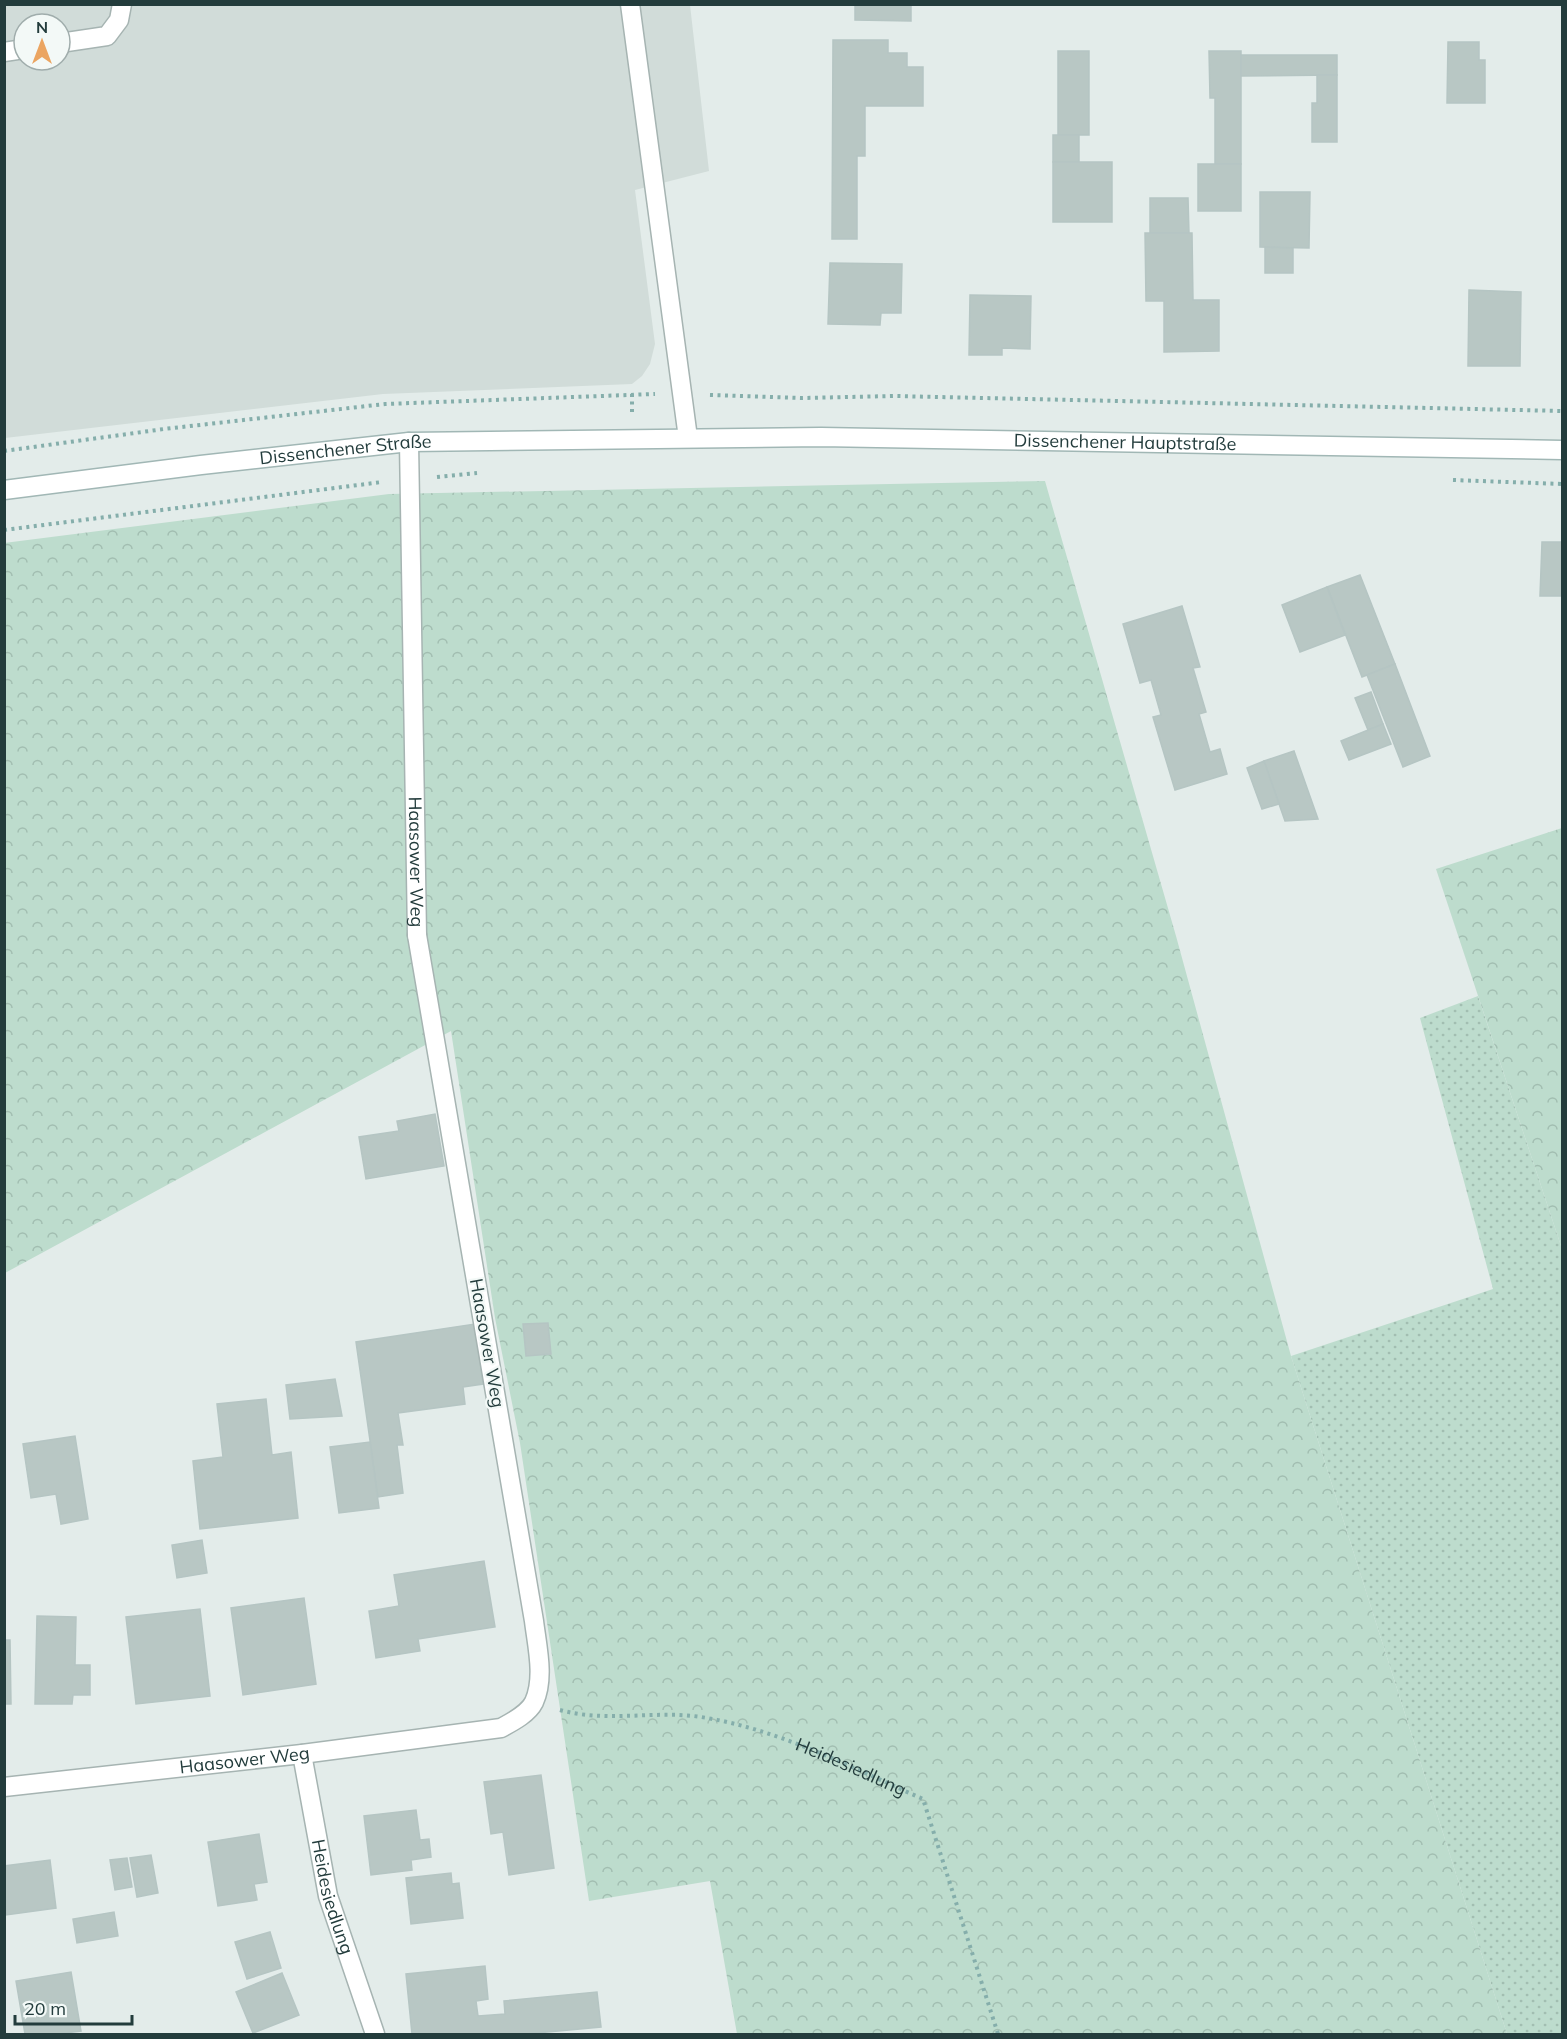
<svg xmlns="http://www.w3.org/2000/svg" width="1567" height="2039" viewBox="0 0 1567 2039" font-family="Mulish,sans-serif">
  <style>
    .built { fill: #d1dcd9; fill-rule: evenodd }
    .grass { fill: url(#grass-dots) }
    .forest { fill: url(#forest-crowns) }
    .building { fill: #b8c7c4; stroke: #b5c5c3; stroke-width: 1.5 }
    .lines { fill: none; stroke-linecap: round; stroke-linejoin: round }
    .lane-casing { stroke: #a6b4b2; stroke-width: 21 }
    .street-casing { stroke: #a6b4b2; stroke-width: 21 }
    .secondary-casing { stroke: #a1b7b5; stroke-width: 21 }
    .path { stroke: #85aeab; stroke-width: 4; stroke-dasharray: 3 4.5; stroke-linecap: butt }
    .lane { stroke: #fff; stroke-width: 18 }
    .street { stroke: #fff; stroke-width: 18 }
    .secondary { stroke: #fff; stroke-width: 18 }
    .labels { text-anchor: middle; stroke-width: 4.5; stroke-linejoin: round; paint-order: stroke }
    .street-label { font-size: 18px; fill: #233c3c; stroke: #f3f9f7 }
  </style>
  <defs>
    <pattern id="grass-dots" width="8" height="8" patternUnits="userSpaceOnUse" patternTransform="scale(1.5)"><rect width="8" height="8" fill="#bddccd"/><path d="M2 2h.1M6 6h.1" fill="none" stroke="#a2beb1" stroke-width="1.8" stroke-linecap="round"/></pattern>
    <pattern id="forest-crowns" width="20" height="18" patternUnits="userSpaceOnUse" patternTransform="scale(1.5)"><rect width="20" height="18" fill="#bddccd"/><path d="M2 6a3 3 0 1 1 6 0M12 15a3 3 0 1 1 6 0" fill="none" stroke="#a2beb1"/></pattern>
  </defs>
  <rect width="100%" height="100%" fill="#e3ecea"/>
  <path class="built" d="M4,5H690L709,171L635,190L655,344L650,364L642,376L632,384L383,394L5,438ZM24,24H60V60H24Z"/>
  <path class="grass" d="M1478,996L1562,1249V2034H1507L1291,1356L1493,1289L1420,1018Z"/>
  <g class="forest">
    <path d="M1045,481L1176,936L1291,1356L1507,2034H737L710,1881L589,1901L520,1443L495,1318L451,1031L5,1273L4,543L389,494Z"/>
    <path d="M1562,828V1249L1436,869Z"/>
  </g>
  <g class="building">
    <path d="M855,4H911V21L855,20Z"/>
    <path d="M833,40H888V53H907V67H923V106H865V156H857V239H832Z"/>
    <path d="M1448,42H1479V60H1485V103H1447Z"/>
    <rect x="1058" y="51" width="31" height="84"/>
    <path d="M1209,51H1241V164H1215V98H1210Z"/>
    <path d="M1241,55H1337V75L1241,76Z"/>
    <path d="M1317,75H1337V142H1312V103H1317Z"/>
    <rect x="1053" y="135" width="26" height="27"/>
    <rect x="1053" y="162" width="59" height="60"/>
    <rect x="1198" y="164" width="43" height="47"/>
    <path d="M1260,192H1310L1309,248L1260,247Z"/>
    <path d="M1150,198H1188L1189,233H1150Z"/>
    <path d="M1145,233H1192L1193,300H1219V351L1164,352V301H1146Z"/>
    <path d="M1265,247L1293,248V273H1265Z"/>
    <path d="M830,263L902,264L901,313H881L880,325L828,324Z"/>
    <path d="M1469,290L1521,292L1520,366H1468Z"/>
    <path d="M970,295L1031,296L1030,349L1002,348V355H969Z"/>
    <path d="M1542,542H1562V596H1540Z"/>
    <path d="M1360,575L1395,664L1362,677L1327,587Z"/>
    <path d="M1327,587L1345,635L1300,652L1282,605Z"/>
    <path d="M1182,606L1200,667L1193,668L1206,712L1199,714L1210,752L1220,749L1227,774L1175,790L1153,717L1161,715L1151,680L1140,683L1123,624Z"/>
    <path d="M1395,664L1430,756L1403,767L1367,675Z"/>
    <path d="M1371,692L1383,724L1368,730L1355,698Z"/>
    <path d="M1383,724L1391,744L1349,760L1341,741Z"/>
    <path d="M1294,751L1318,819L1285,821L1264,761Z"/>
    <path d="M1264,761L1279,804L1262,809L1247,768Z"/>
    <path d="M435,1114L444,1166L366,1179L359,1137L399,1131L397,1121Z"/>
    <path d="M548,1323L551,1354L526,1356L523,1324Z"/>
    <path d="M475,1324L483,1384L463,1387L465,1404L398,1413L403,1445H397L403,1493L378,1497L356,1342Z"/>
    <path d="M335,1379L342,1416L290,1419L286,1385Z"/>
    <path d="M266,1399L272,1455L291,1452L298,1518L200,1529L193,1461L223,1457L217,1404Z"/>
    <path d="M75,1436L88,1519L61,1524L56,1494L31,1498L23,1444Z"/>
    <path d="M370,1442L379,1508L339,1513L330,1447Z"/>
    <path d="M202,1540L207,1573L177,1578L172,1545Z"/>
    <path d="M484,1561L495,1627L418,1639L420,1651L376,1658L369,1611L399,1606L394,1575Z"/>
    <path d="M304,1598L316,1684L243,1695L231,1608Z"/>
    <path d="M200,1609L210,1696L136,1704L126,1617Z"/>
    <path d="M37,1616L76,1617L75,1665H90V1695H73L72,1704H35Z"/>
    <path d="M4,1640H10L11,1704H4Z"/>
    <path d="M541,1775L554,1868L509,1875L503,1832L491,1834L484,1782Z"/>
    <path d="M416,1810L420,1840L429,1839L431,1857L411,1860L412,1870L371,1875L364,1816Z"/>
    <path d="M259,1834L267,1882L254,1884L257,1900L218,1906L208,1842Z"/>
    <path d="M151,1855L158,1893L137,1897L130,1858Z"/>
    <path d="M127,1858L132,1887L115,1890L110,1860Z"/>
    <path d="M50,1860L56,1908L6,1915L4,1866Z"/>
    <path d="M451,1873L452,1884L459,1883L463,1918L411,1924L406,1878Z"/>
    <path d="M114,1912L118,1936L77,1943L73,1919Z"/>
    <path d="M270,1932L281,1968L247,1979L235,1942Z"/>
    <path d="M485,1966L488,1999L476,2001L478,2016L505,2014L504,2001L597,1992L601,2027L526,2034H412L406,1974Z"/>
    <path d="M71,1972L81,2031L57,2034H25L16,1981Z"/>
    <path d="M282,1973L299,2015L253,2033L236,1992Z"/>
  </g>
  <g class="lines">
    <defs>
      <g id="lane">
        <path d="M630,4L688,438"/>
        <path d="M60,43L107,36L119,20L122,4"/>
        <path d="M4,52L24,49"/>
        <path id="s2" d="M409,442L417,935"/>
      </g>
      <g id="street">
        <path id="s3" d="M302,1754L328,1896L375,2034"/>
        <path id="s4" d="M4,1787L302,1754L501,1728C512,1722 528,1714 534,1702C545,1678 537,1646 534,1621L417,935"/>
      </g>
      <g id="secondary">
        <path id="s5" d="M4,490L201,465L409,442L821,437L1562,450"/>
      </g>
    </defs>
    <use href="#lane" class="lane-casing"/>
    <use href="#street" class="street-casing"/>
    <use href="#secondary" class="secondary-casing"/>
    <g class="path">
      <path d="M632,394V412"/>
      <path d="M710,395L802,398L895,396L1562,411"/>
      <path d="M4,451L164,429L385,404L655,394"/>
      <path d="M437,477L477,473"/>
      <path d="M1453,480L1562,484"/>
      <path d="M4,530L382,482"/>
      <path id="s1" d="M560,1710C607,1723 655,1710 701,1717C779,1729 852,1768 923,1799L998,2034"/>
    </g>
    <use href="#lane" class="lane"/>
    <use href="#street" class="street"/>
    <use href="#secondary" class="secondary"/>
  </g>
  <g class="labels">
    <g class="street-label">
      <text dy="6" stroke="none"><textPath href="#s5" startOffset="1124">Dissenchener Hauptstraße</textPath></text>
      <text dy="6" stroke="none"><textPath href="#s5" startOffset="344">Dissenchener Straße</textPath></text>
      <text dy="6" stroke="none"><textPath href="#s2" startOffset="420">Haasower Weg</textPath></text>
      <text transform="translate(487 1343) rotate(80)" y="6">Haasower Weg</text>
      <text dy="6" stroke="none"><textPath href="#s4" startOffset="242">Haasower Weg</textPath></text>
      <text dy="6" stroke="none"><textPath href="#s1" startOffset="300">Heidesiedlung</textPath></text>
      <text dy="6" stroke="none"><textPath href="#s3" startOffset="146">Heidesiedlung</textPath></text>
    </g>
  </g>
  <rect width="1567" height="2039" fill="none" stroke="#233c3c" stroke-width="12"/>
  <g transform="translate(42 42)"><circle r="28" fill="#f3f9f7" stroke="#a0adac" stroke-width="1.5"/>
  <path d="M0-4.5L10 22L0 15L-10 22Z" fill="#eba561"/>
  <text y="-9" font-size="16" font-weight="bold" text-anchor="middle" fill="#233c3c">N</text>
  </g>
  <path d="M15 2015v9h117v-9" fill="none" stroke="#233c3c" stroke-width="3"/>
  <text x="24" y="2015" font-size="18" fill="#233c3c" stroke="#f3f9f7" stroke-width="4.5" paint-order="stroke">20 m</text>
</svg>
